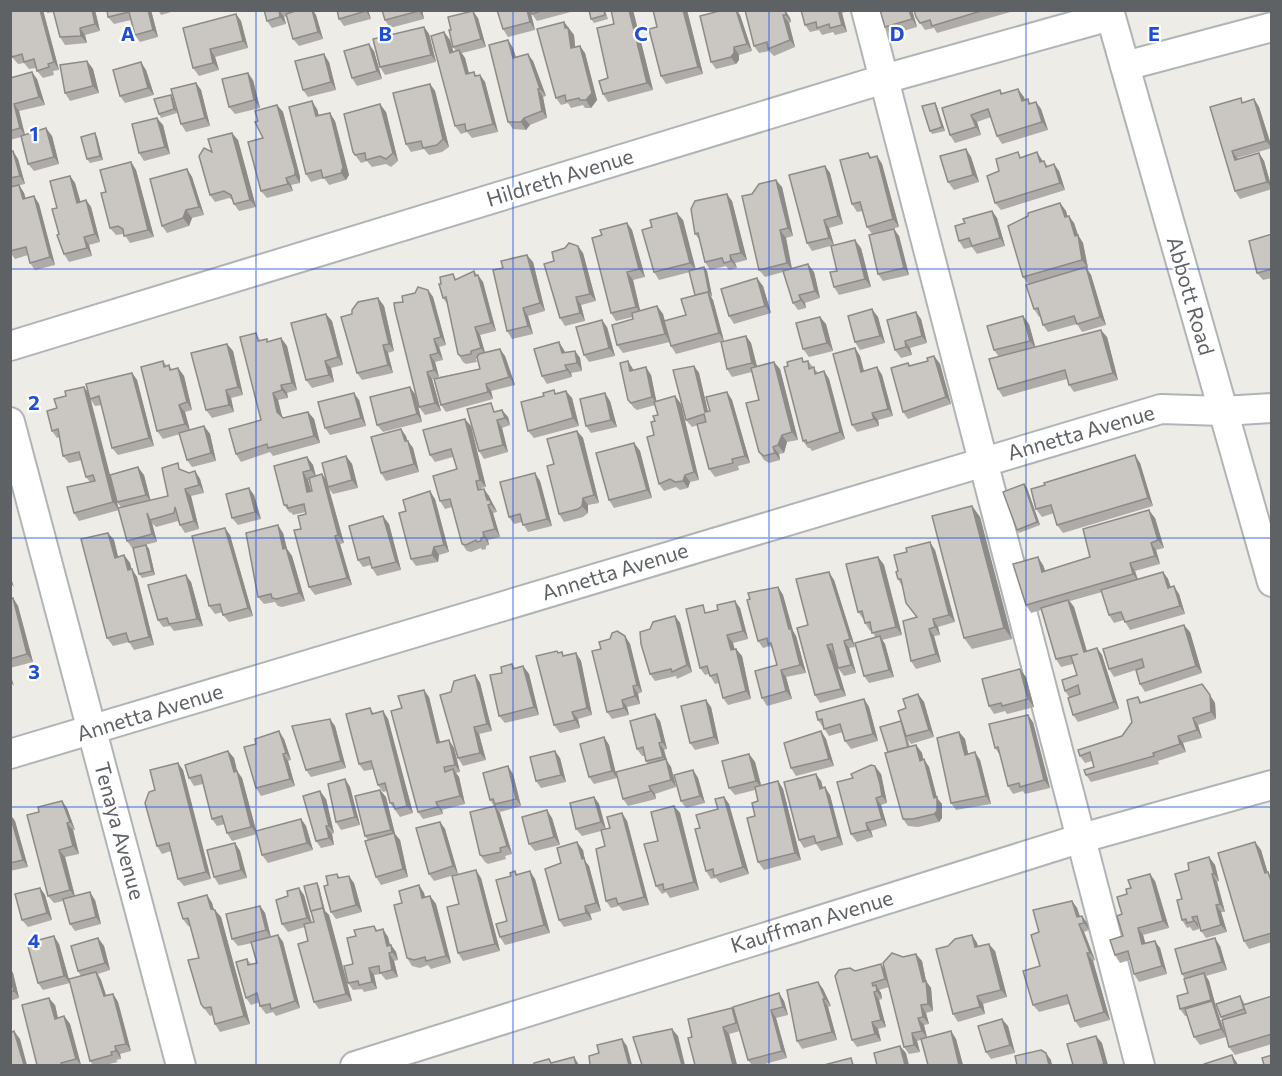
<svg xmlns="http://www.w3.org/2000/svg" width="1282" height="1076" viewBox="0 0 1282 1076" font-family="Commissioner,sans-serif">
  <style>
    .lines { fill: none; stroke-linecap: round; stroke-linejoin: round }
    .minor-casing { stroke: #b1b4b7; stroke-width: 32 }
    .minor { stroke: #fff; stroke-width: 28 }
    .wall { fill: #aeaba8; fill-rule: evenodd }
    .shaded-wall { fill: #8d8b88 }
    .building { fill: #cac7c3; stroke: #8d8b88; stroke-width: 1.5 }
    .grid { fill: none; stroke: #1d4ed8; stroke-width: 1.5; stroke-opacity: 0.55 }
    .labels { text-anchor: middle; stroke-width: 4.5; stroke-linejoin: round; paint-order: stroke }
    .street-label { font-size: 21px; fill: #5e6265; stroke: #fff }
    .grid-label { font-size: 20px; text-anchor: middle; font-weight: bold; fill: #1d4ed8; stroke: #fff; stroke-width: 4.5; stroke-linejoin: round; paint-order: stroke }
  </style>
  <rect width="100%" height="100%" fill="#eeece6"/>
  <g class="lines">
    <defs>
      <g id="minor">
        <path d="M866,10L1140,1066"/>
        <path d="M1109,10L1272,582"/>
        <path d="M1125,66L1272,27"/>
        <path d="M10,346L884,79L1110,16"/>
        <path d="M10,422L181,1066"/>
        <path d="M10,754L1161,409L1223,411L1272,408"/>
        <path d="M355,1066L1082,838L1272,785"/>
      </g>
    </defs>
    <use href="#minor" class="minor-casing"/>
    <use href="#minor" class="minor"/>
  </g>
  <g class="wall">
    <path d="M10,10H43L59,70L53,71L54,75L43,78L37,71L36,68L29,69L24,63L18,64L12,57Z"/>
    <path d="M46,10H95L100,31L85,35L87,43L65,45L60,37L54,12L47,13Z"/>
    <path d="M107,10H151L158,37L140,42L135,35L131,20L114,24L108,17Z"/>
    <path d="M158,10H178L161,15Z"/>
    <path d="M264,10H291V12L316,15L323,39L299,46L293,39L287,16L284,17L286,24L272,28L267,21Z"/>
    <path d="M368,10L371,19L344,26L339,19Z"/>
    <path d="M422,10L424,19L390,28L385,20Z"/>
    <path d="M530,10L535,30L508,37L503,29Z"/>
    <path d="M531,10H578L537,21L532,14Z"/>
    <path d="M605,10L608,19L594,23L591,19Z"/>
    <path d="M611,10H633L653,90L608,102L603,94L608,78L614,24Z"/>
    <path d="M653,10H687L703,74L666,84L661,76L657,27Z"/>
    <path d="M785,10L790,18L791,22L789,23L795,47L774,56L769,51L759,53L754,46Z"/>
    <path d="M801,10H845V12L842,13L847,32L835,35L833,32L822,35L819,30L810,32L805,25Z"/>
    <path d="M912,10L917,27L890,35L885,27Z"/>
    <path d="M914,10H1014V11L937,33L934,28L925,30L916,17Z"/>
    <path d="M236,14L241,21L248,48L215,57L219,70L199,76L193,68Z"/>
    <path d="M740,15L752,51L739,55V60L736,64L716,69L711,62Z"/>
    <path d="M478,18L486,47L462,53L465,58L469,73L474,72L476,76L480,75L485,82L498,132L472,138L467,132L461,134L455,126L444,32L450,40L453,52L456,51L453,47Z"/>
    <path d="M564,22L574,35L575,47L585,53L597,100L591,108H585L583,105L571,108L568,103L561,105L556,98Z"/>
    <path d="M424,27L429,34L436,62L385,75L380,67Z"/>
    <path d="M508,40L513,48L516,57L533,61L546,96L543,97L547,118L530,125L526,130L513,129L508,122Z"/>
    <path d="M374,51L382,79L357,86L352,78Z"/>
    <path d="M87,61L93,69L99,93L70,101L65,93Z"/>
    <path d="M329,62L336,90L308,97L303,90Z"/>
    <path d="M146,70L154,95L125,103L120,96Z"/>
    <path d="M10,78L37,79L45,105L19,111L25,134L52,136L59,164L34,171L28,164L21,137L10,140Z"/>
    <path d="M253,80L260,108L235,114L229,107Z"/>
    <path d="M196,83L201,90L210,126L186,132L181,124Z"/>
    <path d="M430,84L435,91L449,147L442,152L429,155L424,149L411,152L406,144Z"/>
    <path d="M1000,90L1003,94L1024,97L1025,100L1031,103L1036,102L1041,109L1048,130L1002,144L997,136L991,117L977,122L981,135L955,143L950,135L942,108Z"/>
    <path d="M171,95L173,99L177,113L161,118L159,114Z"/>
    <path d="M1254,99L1259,107L1272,148L1237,158L1238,160L1259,153L1264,161L1272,189L1240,199L1235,191L1210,107L1244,102Z"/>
    <path d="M935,103L937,107L945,131L932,134L930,131Z"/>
    <path d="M277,105L283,112L300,177V183L291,185L293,191L267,198L261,191L263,138L258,121Z"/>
    <path d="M317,109L319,116L335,121L349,175L346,180L329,185L324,178L311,182L306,174Z"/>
    <path d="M386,112L398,161L391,167L386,164L372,167L367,161L361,163L355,155Z"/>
    <path d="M163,125L170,154L144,161L139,153Z"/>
    <path d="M97,137L103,160L90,163L87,159Z"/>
    <path d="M238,140L256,207L239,211L234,204L233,200L229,198L215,202L210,195L212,152Z"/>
    <path d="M966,149L971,157L979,182L954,190L948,182Z"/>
    <path d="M10,152L18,159L25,184L10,187Z"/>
    <path d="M868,153L872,158L877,156L882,164L899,227L872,234L867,227L863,211L857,212L852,204Z"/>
    <path d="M1021,157L1042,160L1048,166L1059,171L1065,190L1001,210L995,203L999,171Z"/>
    <path d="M131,162L136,170L154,237L130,243L124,234L116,235L110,228L106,192Z"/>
    <path d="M825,166L830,173L843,224L829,228L834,245L812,251L807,243Z"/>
    <path d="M187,169L192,177L204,215L192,218L189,226L167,233L162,226Z"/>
    <path d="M70,176L75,183L80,202L86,200L91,207L100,242L89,245L92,256L69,262L64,254L59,234L57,208Z"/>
    <path d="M19,185L24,193L26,199L34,196L39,204L55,265L35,270L30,263L28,255L15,259L10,252V187Z"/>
    <path d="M782,187L793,236L786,238L792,268L814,272L820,298L805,303L806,308L798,310L793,303L783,272L765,277L759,270Z"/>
    <path d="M732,201L747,260L735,263L737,268L729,270L726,266L710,270L705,262L699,239L695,234Z"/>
    <path d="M1060,203L1066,211L1067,216L1074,223L1078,235L1083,243L1088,268H1086L1091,275L1106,325L1082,332L1077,324L1048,332L1043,325L1040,316L1039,317L1034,309L1028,284L1023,277Z"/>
    <path d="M992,211L997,218L1005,246L977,254L972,247L964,249L959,241L965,223Z"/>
    <path d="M683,220L695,269L704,267L707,271L712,296L711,297L713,300L724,341L676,354L671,346L670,342L623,353L617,345L633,319V317L616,321L611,313L602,235L627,223L632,230L645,277L633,280L640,311L657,306L663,314L665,321L686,315L695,295L690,272L659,280L654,272Z"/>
    <path d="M1272,234V278L1263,280L1257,273Z"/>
    <path d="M899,236L909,275L883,281L878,274Z"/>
    <path d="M861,248L871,287L839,295L834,287L837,271Z"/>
    <path d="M583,253L596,301L581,305L585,321L565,326L560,318Z"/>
    <path d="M533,262L545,311L528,316L533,334L512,339L507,331Z"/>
    <path d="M474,271L483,282L496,331L480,335L485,353L505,356L515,385L491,391L493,399L446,412L441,405L434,379H432L441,411L425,415L419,407L403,302L428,290L433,297L446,345L439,347L443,360L435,362L439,377L480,369L477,358L476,359L477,362L466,364L463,362L458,354L448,305L443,298L441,284L453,274L456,279Z"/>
    <path d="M763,286L771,313L734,324L729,316Z"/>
    <path d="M378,298L384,306L394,351L388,353L393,373L362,380L357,373L352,314Z"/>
    <path d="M878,317L885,343L860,350L855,342Z"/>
    <path d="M921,319L927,343L910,348L912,355L901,358L895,350Z"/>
    <path d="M332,321L343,365L331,368L334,382L312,388L306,380Z"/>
    <path d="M826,324L833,351L809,357L803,349Z"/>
    <path d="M1029,324L1035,347L1107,337L1118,380L1074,392L1069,385L1067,379L1003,397L998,389L999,357L994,350Z"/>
    <path d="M607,327L615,356L589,362L584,355Z"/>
    <path d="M256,333L260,340L269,342L281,338L287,346L297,390L287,393L288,398L278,400L282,417L283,418L308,412L314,419L320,443L273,456L270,452L241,462L236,454L261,420Z"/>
    <path d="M746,336L751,343L757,366L780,369L798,440L787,442L784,453L779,454L780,460L769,463L764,460L759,452V400L752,372L732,377L727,369Z"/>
    <path d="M227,344L233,351L243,395L231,398L234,412L212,418L206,410Z"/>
    <path d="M855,348L860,356L864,371L877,367L882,375L893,416L878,420L879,426L857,432L852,425Z"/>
    <path d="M564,350L565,352L575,351L580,358L582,371L571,373L572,377L547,384L542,376Z"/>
    <path d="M934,356L940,364L951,404L908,419L903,412L908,363L911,366L928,361Z"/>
    <path d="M163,361L167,366L169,365L172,370L178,368L184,376L192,410L185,412L190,430L204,426L210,434L216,461L192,467L187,460L180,434L163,439L157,431Z"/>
    <path d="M808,361L818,373L824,371L829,379L845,439L812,451L810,448H808L803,441L804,362Z"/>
    <path d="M694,366L699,373L708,412L710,411L727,392L732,400L750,463L738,466L739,470L715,477L709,469L698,425L692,427L686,420Z"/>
    <path d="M633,369L634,370L651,375L656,401L675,396L681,404L699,480L690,482L688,488L680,490L676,487L664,491L659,484L654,435L655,421L658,415L655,405L637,410L634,408L628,400Z"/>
    <path d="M132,373L137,380L154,446L118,455L112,448L102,405L95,406L91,400L110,475H144L150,500L168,496L182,470L189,473L195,471L200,479L204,493L191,496L199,529L185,533L180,525L178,521L156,527L152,523L157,542L132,548L127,541L121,507L117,502L112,483L119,510L79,521L74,513L90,482L86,477L82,460L69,463L63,456L60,437L57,438L52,431L57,408L66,396L84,387L88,393Z"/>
    <path d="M556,393L572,398L579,426L534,438L528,431Z"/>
    <path d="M415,394L422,422L383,432L377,425Z"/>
    <path d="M359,400L366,426L330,435L325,428Z"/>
    <path d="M610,401L617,427L591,433L586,426Z"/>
    <path d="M497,411L508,417L510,425L502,428L508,452L484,459L479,451Z"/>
    <path d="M471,426L486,487L481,488L489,496L490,500L495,507L497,512L493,513L500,537L488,540L489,545L486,546V549L482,550L481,548L471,552L467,551L462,544L452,507L445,509L440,501L457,469L453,457L435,462L430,455Z"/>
    <path d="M577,431L583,438L599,503L588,505V513L583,517L564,522L559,514L554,464Z"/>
    <path d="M406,436L407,441L413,448L419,472L386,481L381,473Z"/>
    <path d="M634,443L640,451L652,498L614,508L609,500Z"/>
    <path d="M346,456L352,464L358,488L333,494L329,489L344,543L340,544L352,585L315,595L309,587L301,529L306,514V512L293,515L291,512L290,513L284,505L307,457L313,465L316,476L322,474L326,479ZM308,480H309L312,491H311Z"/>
    <path d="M1140,463L1153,506L1063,533L1057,525L1054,513L1042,517L1036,509Z"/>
    <path d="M540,481L552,526L528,532L522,522L514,524L509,517Z"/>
    <path d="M1024,484L1027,488L1040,525L1019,533L1017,530Z"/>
    <path d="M254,495L261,519L238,525L232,518Z"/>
    <path d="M435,499L449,552L439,555L438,562L416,566L411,559L406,511Z"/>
    <path d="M972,506L980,517L1012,639L972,649L964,638Z"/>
    <path d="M1155,518L1164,548L1156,550L1160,564L1135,571L1138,579L1163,572L1168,579L1171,587L1179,594L1185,614L1130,630L1124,620L1114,623L1109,615L1102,592L1070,601L1074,607L1087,651L1097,648L1102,655L1119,709L1078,722L1073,715L1069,697L1065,691L1077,675L1073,664L1061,667L1056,659L1041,610L1031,613L1026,605L1043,565L1045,571L1090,557Z"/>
    <path d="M389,524L401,570L377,576L372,568L371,565L363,567L358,560Z"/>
    <path d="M108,533L114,540L118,557L124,555L130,563L131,569L137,577L154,645L134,650L129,642L113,646L107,638Z"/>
    <path d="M283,533L287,549L292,556L305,601L282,607L278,606L275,602L264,604L258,597Z"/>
    <path d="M230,535L253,616L229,622L223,615V612L215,614L209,606Z"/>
    <path d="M146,545L149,549L155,575L142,578L139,574Z"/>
    <path d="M935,550L955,622L938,627L940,635L934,636L941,662L916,669L911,661L917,617L902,586L898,579V571Z"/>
    <path d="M878,557L884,565L902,635L882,640L885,644L894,677L869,683L864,676L875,637L872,630L870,631L865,623L864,620L858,612Z"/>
    <path d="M834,580L855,647L849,648L856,673L844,676L838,668L834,652H833L846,696L820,703L815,695L808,625Z"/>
    <path d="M191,582L203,626L174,631L170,626L163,627L158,620Z"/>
    <path d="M778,587L783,595L793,631L796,636L806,673L786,677L792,699L767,706L762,698L777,665L774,651L770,646L763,648L758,641Z"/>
    <path d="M13,598L18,606L33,662L10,668V599Z"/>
    <path d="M740,608L748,639L733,643L734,649L742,656L751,699L728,705L723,698L719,683L715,684L709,674L705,675L700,668L708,613Z"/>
    <path d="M675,616L680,623L692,672L677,679L676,676L655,681L650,674V629Z"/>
    <path d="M1190,632L1202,673L1145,692L1140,684L1136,670L1114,677L1109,669Z"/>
    <path d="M625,636L630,644L642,692L638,694L640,704L627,707L629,715L612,719L607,712L601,649Z"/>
    <path d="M557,651L559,653L565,656L576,653L581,661L592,715L578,719L580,728L560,733L554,725Z"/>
    <path d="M512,664L515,668L523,666L529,674L539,715L505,723L499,716L502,673Z"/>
    <path d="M475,675L480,683L492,731L479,734L486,760L463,766L458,758L451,692Z"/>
    <path d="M1026,677L1034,707L1007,714L1005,711L994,714L989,706Z"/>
    <path d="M1202,684L1215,703L1216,719L1198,725L1202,738L1183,743L1186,752L1158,761L1159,764L1091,782L1086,775L1094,767L1092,761L1085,763L1080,756L1122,736L1132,722L1138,697L1142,703Z"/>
    <path d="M918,694L924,702L934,737L911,744L908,740L910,747L916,745L922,753L923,760L929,767L937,798L942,804V818L939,822L918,827L908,826L903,819L888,752L906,708Z"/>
    <path d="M429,697L440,742L449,740L454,748L460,772L456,773L459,777L465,804L442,810L443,814L423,819L418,812L402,708Z"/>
    <path d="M864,699L869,707L878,741L851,749L845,741L843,732L829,736L818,720Z"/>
    <path d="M711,707L719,744L695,750L690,743Z"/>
    <path d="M370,708L374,714L383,711L388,719L413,813L400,817L390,803L387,791L383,792L378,785L374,769L364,771L359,764Z"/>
    <path d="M660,721L667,749L664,750L667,761L671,767L676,787L655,794L656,799L628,806L623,799L648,764L646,761L645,756H642L637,749Z"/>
    <path d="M1033,722L1050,788L1025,794L1023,791L1013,794L1008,786L1000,755L995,748Z"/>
    <path d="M335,726L346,768L311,777L306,770Z"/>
    <path d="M821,731L826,739L834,766L796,776L791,768Z"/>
    <path d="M959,732L965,739L968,754L980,760L991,804L956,810L951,803Z"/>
    <path d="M604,737L609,745L617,778L594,784L589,777Z"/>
    <path d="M284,739L291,760L288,761L295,786L261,796L256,788Z"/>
    <path d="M228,751L234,758L237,771L242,778L257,834L232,841L227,833L225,824L217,826L212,819L203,784L194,786L189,778Z"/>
    <path d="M749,754L755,762L761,785L778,781L783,789L801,860L764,870L758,862L755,816L758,801L755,790L735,795L729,788Z"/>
    <path d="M560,758L566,782L541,788L536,781Z"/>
    <path d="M178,763L183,770L211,879L184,886L178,879L171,851L162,854L157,846L155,790Z"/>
    <path d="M693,770L698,778L705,803L686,808L681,801Z"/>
    <path d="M513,774L521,806L500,812L496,807L500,813L512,854L505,856L506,859L488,864L485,862L480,855L494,806L490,800Z"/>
    <path d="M881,774L887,803L881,805L887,826L871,831L873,837L857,842L851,834Z"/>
    <path d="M345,779L350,787L360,825L341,830L336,822Z"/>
    <path d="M821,781L823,788L830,795L843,845L821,851L816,844L804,848L799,840Z"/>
    <path d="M380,790L386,797L395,834L400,840L408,877L381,885L376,877L368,840L365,836Z"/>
    <path d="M594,797L599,804L606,829L610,828L622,813L627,821L649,905L623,911L619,906L611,908L606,901L605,846L601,831L582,836L576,829Z"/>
    <path d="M724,797L729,804L749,874L720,883L716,878L711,879L706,871L700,828L718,809Z"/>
    <path d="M326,799L334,833L332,834L334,845L321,848L316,841Z"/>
    <path d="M674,806L680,813L699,890L670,898L666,892L662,894L656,886L658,841Z"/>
    <path d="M67,808L75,830H73L79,854L65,857L75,896L95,900L101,924L75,931L70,924L63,901L54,903L48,896Z"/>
    <path d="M10,814L15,821L28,867L10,871Z"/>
    <path d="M552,818L560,845L535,851L529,844Z"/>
    <path d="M301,819L306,826L313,850L268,863L262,855Z"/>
    <path d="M440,822L445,829L458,874L434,881L429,874Z"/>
    <path d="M1255,842L1261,850L1267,872L1272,877V942L1249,949L1244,941Z"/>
    <path d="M235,843L240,851L247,878L219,885L214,877Z"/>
    <path d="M583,850L585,861L589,866L601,911L590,914L592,920L564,927L559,920L561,863Z"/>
    <path d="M1209,857L1215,865L1219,881L1217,882L1225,912H1221L1227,932L1206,938L1201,931L1199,924H1198L1199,929L1193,931L1190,927L1187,928L1182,920V899L1189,870Z"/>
    <path d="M515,871L517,874L535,879L550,933L505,945L500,937L507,921L511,876Z"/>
    <path d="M337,874L340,878L354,883L362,912L336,919L331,912Z"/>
    <path d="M481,878L500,951L463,961L458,953L459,904Z"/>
    <path d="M1155,881L1169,928L1143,935L1145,943L1160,948L1167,974L1139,982L1134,974L1130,960L1120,963L1115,955L1123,936L1127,894Z"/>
    <path d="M317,883L319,887L325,911L329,915L352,1001L319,1009L314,1002L308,941L305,927L288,932L282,924L304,895L312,922H314Z"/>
    <path d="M419,885L424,893L425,897L430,896L436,904L451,963L431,969L428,965L420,968L412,966L407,958L402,903Z"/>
    <path d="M40,888L45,895L52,920L28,927L22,920Z"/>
    <path d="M207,895L212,903L214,910L221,917L250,1024L220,1032L215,1024L213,1015L210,1016L201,1004L199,958L190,926H188L183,919Z"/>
    <path d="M1072,901L1077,908L1080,916H1082L1087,923L1089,930L1084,932L1095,960L1093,961L1110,1020L1080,1028L1075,1021L1069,1004L1039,1012L1033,1005L1040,966L1039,932Z"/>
    <path d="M260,906L265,913L271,937L278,935L283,942L300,1008L276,1016L273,1012L266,1014L260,1006V1002L251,1005L246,998L247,959L251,964L257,963L252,943L238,946L232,939Z"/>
    <path d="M374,926L378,931L388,937L390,945H391L396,952L398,960L394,961L398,977L386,980L381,974L374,975L377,989L364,992L362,989L353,990L348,983L353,964L356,936Z"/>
    <path d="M972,935L977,943L978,947L995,951L1007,997L983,1004L985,1014L958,1022L953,1014L948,946Z"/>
    <path d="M98,938L104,946L110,970L98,974L101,980L106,996L113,994L118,1002L131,1051L120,1054L121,1059L116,1060L118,1062L105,1065H93L90,1061L81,976L78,971Z"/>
    <path d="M59,944L70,983L43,990L38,983Z"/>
    <path d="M1220,946L1227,970L1206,976L1209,981L1216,1007L1226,1036L1223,1020L1221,1017L1240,996L1245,1004L1272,996V1044L1235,1055L1229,1047L1226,1037L1200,1045L1194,1037L1187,1016H1185L1180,1009L1188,993L1185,979L1182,974Z"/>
    <path d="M903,957L922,961L926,981L931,988L933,1011L926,1013L929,1024L924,1025L927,1037L951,1031L956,1039L963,1065H928L921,1040L917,1041L920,1052L909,1054L904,1047L889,987L879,990L881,993L882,999L879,1000L886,1027L878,1029L881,1041L857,1047L852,1040L855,971L885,969Z"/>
    <path d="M10,969L13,973L19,998L10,1001Z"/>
    <path d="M823,989L831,1006L828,1007L837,1040L802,1049L797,1041Z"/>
    <path d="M779,993L784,1001L788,1015L776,1018L787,1058L761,1065H752L748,1060L740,1031L729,1034L737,1065H695L692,1037L735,1014Z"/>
    <path d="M55,1005L58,1018L64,1016L70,1024L81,1065H37Z"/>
    <path d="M1008,1026L1015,1053L991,1059L986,1052Z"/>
  </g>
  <g class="shaded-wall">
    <path d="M40,10H43L59,70L54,62Z"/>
    <path d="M92,10H95L100,31L95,24Z"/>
    <path d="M148,10H151L158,37L153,30Z"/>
    <path d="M279,10L284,17L286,24L280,17Z"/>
    <path d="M312,10H313L316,15L323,39L318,32Z"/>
    <path d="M365,10H368L371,19L366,11Z"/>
    <path d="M419,10H422L424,19L419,11Z"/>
    <path d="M527,10H530L535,30L530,22Z"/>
    <path d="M629,10H633L653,90L647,83Z"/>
    <path d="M683,10H687L703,74L698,67Z"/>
    <path d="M736,10H737L740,15L752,51L747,44Z"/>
    <path d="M782,10H785L790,18L791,22Z"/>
    <path d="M838,10H840L842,13L847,32L842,25Z"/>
    <path d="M909,10H912L917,27L912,19Z"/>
    <path d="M473,11L478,18L486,47L481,39Z"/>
    <path d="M236,14L241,21L248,48L243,41Z"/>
    <path d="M783,15L789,23L795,47L790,40Z"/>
    <path d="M564,22L574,35L576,55L571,48Z"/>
    <path d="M424,27L429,34L436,62L431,55Z"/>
    <path d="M80,28L85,35L87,43L81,36Z"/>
    <path d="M444,32L450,40L456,60L450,53Z"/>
    <path d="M508,40L513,48L518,65L513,58Z"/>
    <path d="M369,44L374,51L382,79L377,71Z"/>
    <path d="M580,46L585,53L597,100L591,108L586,100Z"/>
    <path d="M734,47L739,55V60L736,64L731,57Z"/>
    <path d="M210,49L215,57L219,70L213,63Z"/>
    <path d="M459,50L465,58L471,82L466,74Z"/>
    <path d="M324,54L329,62L336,90L331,82Z"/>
    <path d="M528,54L533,61L546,96L540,89Z"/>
    <path d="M87,61L93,69L99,93L93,86Z"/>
    <path d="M141,62L146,70L154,95L148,88Z"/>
    <path d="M32,72L37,79L45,105L39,97Z"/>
    <path d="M248,73L253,80L260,108L254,100Z"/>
    <path d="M480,75L485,82L498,132L493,124Z"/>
    <path d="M196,83L201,90L210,126L205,118Z"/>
    <path d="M430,84L435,91L449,147L443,139Z"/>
    <path d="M538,89L543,97L547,118L542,111Z"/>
    <path d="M1018,89L1024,97L1027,109L1022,101Z"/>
    <path d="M171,95L173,99L177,113L174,109Z"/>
    <path d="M1254,99L1259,107L1272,148L1266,141Z"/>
    <path d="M312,101L317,109L321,124L316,116Z"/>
    <path d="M1036,102L1041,109L1048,130L1042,122Z"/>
    <path d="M935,103L937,107L945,131L942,127Z"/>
    <path d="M14,104L19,111L25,136L20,128Z"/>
    <path d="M380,104L386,112L398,161L393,153Z"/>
    <path d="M277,105L283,112L300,177V183L295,175Z"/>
    <path d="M330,113L335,121L349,175L346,180L341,173Z"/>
    <path d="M971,115L977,122L981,135L976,127Z"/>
    <path d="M157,118L163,125L170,154L165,147Z"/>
    <path d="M524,118L530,125L526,130L521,122Z"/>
    <path d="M46,128L52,136L59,164L54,157Z"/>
    <path d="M95,133L97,137L103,160L100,156Z"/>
    <path d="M232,133L238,140L256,207L250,200Z"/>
    <path d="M966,149L971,157L979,182L973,175Z"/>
    <path d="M13,151L18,159L25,184L20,176Z"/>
    <path d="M1232,151L1237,158L1240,168L1235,160Z"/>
    <path d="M1037,152L1042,160L1045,170L1040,162Z"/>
    <path d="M1259,153L1264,161L1272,189L1267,182Z"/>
    <path d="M877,156L882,164L899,227L893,219Z"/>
    <path d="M131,162L136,170L154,237L148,230Z"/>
    <path d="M1054,164L1059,171L1065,190L1060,183Z"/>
    <path d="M825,166L830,173L843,224L838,216Z"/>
    <path d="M187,169L192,177L204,215L199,207Z"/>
    <path d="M70,176L75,183L83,210L77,203Z"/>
    <path d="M286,178L291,185L293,191L288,184Z"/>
    <path d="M776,180L782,187L793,236L788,228Z"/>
    <path d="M19,185L24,193L28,207L23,199Z"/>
    <path d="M727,194L732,201L747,260L741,253Z"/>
    <path d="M34,196L39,204L55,265L50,257Z"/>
    <path d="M86,200L91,207L100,242L95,234Z"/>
    <path d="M1060,203L1066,211L1070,225L1065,217Z"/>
    <path d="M186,210L192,218L189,226L183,218Z"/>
    <path d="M992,211L997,218L1005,246L1000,238Z"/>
    <path d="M677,213L683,220L696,270L690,263Z"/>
    <path d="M1069,216L1074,223L1078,235L1083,243L1088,268L1082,260Z"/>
    <path d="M824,220L829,228L834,245L829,238Z"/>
    <path d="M627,223L632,230L645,277L639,269Z"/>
    <path d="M894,229L899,236L909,275L904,268Z"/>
    <path d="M780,230L786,238L792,270L787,263Z"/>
    <path d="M84,237L89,245L92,256L87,248Z"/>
    <path d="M855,240L861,248L871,287L865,279Z"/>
    <path d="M578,246L583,253L596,301L590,294Z"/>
    <path d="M527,255L533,262L545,311L540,303Z"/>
    <path d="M730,255L735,263L737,268L731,261Z"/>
    <path d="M808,264L814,272L820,298L815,291Z"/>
    <path d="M704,267L707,271L712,296L709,292Z"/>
    <path d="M1086,267L1091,275L1106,325L1100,317Z"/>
    <path d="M627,272L633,280L641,314L636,307Z"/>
    <path d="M478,275L483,282L496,331L491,323Z"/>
    <path d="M757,278L763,286L771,313L765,306Z"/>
    <path d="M428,290L433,297L446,345L441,337Z"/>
    <path d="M708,292L713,300L724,341L719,333Z"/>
    <path d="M799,295L805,303L806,308L801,300Z"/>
    <path d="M576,297L581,305L585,321L580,313Z"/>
    <path d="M378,298L384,306L394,351L389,344Z"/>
    <path d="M657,306L663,314L670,342L665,334Z"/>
    <path d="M523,308L528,316L533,334L528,326Z"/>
    <path d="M872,309L878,317L885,343L880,336Z"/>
    <path d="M916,312L921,319L927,343L922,336Z"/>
    <path d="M326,314L332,321L343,365L338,357Z"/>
    <path d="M1023,316L1029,324L1036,349L1030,341Z"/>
    <path d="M820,317L826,324L833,351L827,343Z"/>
    <path d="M602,320L607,327L615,356L609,348Z"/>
    <path d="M475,327L480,335L486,356L481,348Z"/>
    <path d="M1101,330L1107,337L1118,380L1113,373Z"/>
    <path d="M746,336L751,343L758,371L752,363Z"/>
    <path d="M281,338L287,346L297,390L292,383Z"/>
    <path d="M434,339L439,347L443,360L438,353Z"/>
    <path d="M905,341L910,348L912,355L906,347Z"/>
    <path d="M559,342L564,350L567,360L562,353Z"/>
    <path d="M227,344L233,351L243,395L238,387Z"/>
    <path d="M383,345L388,353L393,373L388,365Z"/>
    <path d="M855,348L860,356L866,379L861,372Z"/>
    <path d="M500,349L505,356L515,385L509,377Z"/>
    <path d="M575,351L580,358L582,371L577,363Z"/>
    <path d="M430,355L435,362L439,377L434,370Z"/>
    <path d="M934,356L940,364L951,404L946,397Z"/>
    <path d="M325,361L331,368L334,382L329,375Z"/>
    <path d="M628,361L633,369L636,379L630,371Z"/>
    <path d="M774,362L780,369L798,440L792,432Z"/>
    <path d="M565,365L571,373L572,377L567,370Z"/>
    <path d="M694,366L699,373L710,420L705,412Z"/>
    <path d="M646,367L651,375L657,404L652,397Z"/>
    <path d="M877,367L882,375L893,416L888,409Z"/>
    <path d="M178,368L184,376L192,410L187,402Z"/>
    <path d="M824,371L829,379L845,439L840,432Z"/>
    <path d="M427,372L432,379L441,411L435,403Z"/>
    <path d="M132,373L137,380L154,446L149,438Z"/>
    <path d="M486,384L491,391L493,399L488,392Z"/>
    <path d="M281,385L287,393L288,398L282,390Z"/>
    <path d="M84,387L89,394L119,510L113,502Z"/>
    <path d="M410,387L415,394L422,422L417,414Z"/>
    <path d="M226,390L231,398L234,412L229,405Z"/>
    <path d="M566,391L572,398L579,426L573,418Z"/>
    <path d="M727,392L732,400L750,463L745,456Z"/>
    <path d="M273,393L278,400L283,420L277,412Z"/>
    <path d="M354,393L359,400L366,426L361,418Z"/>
    <path d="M605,393L610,401L617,427L611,420Z"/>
    <path d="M675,396L681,404L699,480L694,472Z"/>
    <path d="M179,405L185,412L190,431L185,424Z"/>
    <path d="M502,410L508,417L510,425L505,418Z"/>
    <path d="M308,412L314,419L320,443L314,436Z"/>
    <path d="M872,413L878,420L879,426L874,419Z"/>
    <path d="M465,419L471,426L486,487L480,480Z"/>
    <path d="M497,420L502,428L508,452L503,445Z"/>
    <path d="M204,426L210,434L216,461L211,453Z"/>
    <path d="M401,429L406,436L410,449L405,441Z"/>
    <path d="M577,431L583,438L599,503L594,495Z"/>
    <path d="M782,435L787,442L784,453L778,445Z"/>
    <path d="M408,441L413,448L419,472L414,464Z"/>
    <path d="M634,443L640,451L652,498L647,490Z"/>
    <path d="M773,447L779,454L780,460L775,453Z"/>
    <path d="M1135,455L1140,463L1153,506L1148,498Z"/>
    <path d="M346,456L352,464L358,488L352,480Z"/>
    <path d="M307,457L313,465L316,477L311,470Z"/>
    <path d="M138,467L144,475L151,502L146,495Z"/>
    <path d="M195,471L200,479L204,493L199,485Z"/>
    <path d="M303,472L308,480L313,499L307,492Z"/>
    <path d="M535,473L540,481L552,526L547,519Z"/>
    <path d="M322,474L327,481L328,487L329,489L344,543L338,535Z"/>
    <path d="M685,475L690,482L688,488L683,481Z"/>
    <path d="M1024,484L1027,488L1040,525L1037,522Z"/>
    <path d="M249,488L254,495L261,519L255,512Z"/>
    <path d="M185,489L191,496L199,529L194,521Z"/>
    <path d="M484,489L489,496L497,512L487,500Z"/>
    <path d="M430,491L435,499L449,552L444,545Z"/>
    <path d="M583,498L588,505V513L582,506Z"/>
    <path d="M488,505L493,513L500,537L495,529Z"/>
    <path d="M972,506L980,517L1012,639L1004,628Z"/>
    <path d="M1149,510L1155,518L1164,548L1158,540Z"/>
    <path d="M147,513L152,523L157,542L152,534Z"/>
    <path d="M383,516L389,524L401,570L396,562Z"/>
    <path d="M278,525L283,533L287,549L292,556L305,601L299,593L283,549Z"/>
    <path d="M225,528L230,535L253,616L248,608Z"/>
    <path d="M483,532L488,540L489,545L484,537Z"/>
    <path d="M108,533L114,540L120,565L115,558Z"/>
    <path d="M335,536L340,544L352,585L347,578Z"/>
    <path d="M930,542L935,550L955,622L949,615Z"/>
    <path d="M1151,543L1156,550L1160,564L1155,556Z"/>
    <path d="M146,545L149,549L155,575L152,571Z"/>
    <path d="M434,547L439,555L438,562L432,555Z"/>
    <path d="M124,555L130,563L134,578L128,570Z"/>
    <path d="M878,557L884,565L902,635L896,627Z"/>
    <path d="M1038,557L1043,565L1048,579L1042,572Z"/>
    <path d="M1130,563L1135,571L1138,581L1133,574Z"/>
    <path d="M132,569L137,577L154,645L149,637Z"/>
    <path d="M829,572L834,580L855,647L850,639Z"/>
    <path d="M1163,572L1168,579L1173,596L1168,588Z"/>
    <path d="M10,575L14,587L10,582Z"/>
    <path d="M186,575L191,582L203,626L197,619Z"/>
    <path d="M1174,586L1179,594L1185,614L1180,606Z"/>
    <path d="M778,587L783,595L793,631L796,636L806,673L800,665L789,629Z"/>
    <path d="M13,598L18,606L33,662L27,654Z"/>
    <path d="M1068,600L1074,607L1089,659L1084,652Z"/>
    <path d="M735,601L740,608L748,639L743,631Z"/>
    <path d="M675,616L680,623L692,672L687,665Z"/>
    <path d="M933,619L938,627L940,635L935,627Z"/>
    <path d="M1184,625L1190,632L1202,673L1196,666Z"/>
    <path d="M929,629L934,636L941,662L936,654Z"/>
    <path d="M727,635L733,643L737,657L731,650Z"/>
    <path d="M625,636L630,644L642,692L637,685Z"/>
    <path d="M880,636L885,644L894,677L889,670Z"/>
    <path d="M844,641L849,648L856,673L851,665Z"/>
    <path d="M827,645L833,652L846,696L841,689Z"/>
    <path d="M1097,648L1102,655L1119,709L1114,702Z"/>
    <path d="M736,649L742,656L751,699L746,691Z"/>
    <path d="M576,653L581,661L592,715L587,708Z"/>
    <path d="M523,666L529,674L539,715L534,707Z"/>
    <path d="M1020,669L1026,677L1034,707L1028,699Z"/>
    <path d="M781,670L786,677L792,699L786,691Z"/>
    <path d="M10,673L14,686L10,681Z"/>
    <path d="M475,675L480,683L492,731L487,724Z"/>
    <path d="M633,686L638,694L640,704L635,696Z"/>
    <path d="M424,690L429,697L442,751L437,743Z"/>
    <path d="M918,694L924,702L934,737L929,730Z"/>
    <path d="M1210,695L1215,703L1216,719L1211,712Z"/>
    <path d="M864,699L869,707L878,741L873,734Z"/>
    <path d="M622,700L627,707L629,715L624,708Z"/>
    <path d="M706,700L711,707L719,744L714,737Z"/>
    <path d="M383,711L388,719L413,813L407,806Z"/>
    <path d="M572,712L578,719L580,728L575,720Z"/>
    <path d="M655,714L660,721L667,749L662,742Z"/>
    <path d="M1028,715L1033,722L1050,788L1044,780Z"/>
    <path d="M1193,718L1198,725L1202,738L1197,730Z"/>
    <path d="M330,719L335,726L346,768L341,761Z"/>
    <path d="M474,727L479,734L486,760L480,753Z"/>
    <path d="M279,731L284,739L291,760L286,753Z"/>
    <path d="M821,731L826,739L834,766L829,759Z"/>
    <path d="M959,732L965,739L970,762L965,755Z"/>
    <path d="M1178,736L1183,743L1186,752L1180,744Z"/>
    <path d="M604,737L609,745L617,778L612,771Z"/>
    <path d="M449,740L454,748L460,772L455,765Z"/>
    <path d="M659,743L664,750L667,761L671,767L676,787L671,780L666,762L663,757Z"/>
    <path d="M916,745L922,753L925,768L920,761Z"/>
    <path d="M228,751L234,758L239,779L234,772Z"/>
    <path d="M555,751L560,758L566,782L561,775Z"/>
    <path d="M975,752L980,760L991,804L986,796Z"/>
    <path d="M283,754L288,761L295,786L290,779Z"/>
    <path d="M749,754L755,762L762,789L756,781Z"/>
    <path d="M924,759L929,767L937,798L942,804V818L939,822L934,814V798Z"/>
    <path d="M178,763L183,770L211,879L206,872Z"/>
    <path d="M508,766L513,774L521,806L516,799Z"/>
    <path d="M875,766L881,774L887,803L882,796Z"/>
    <path d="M453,769L459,777L465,804L460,796Z"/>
    <path d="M693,770L698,778L705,803L700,796Z"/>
    <path d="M237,771L242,778L257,834L251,827Z"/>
    <path d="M816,774L821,781L825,796L820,789Z"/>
    <path d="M345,779L350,787L360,825L355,817Z"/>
    <path d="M778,781L783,789L801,860L795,853Z"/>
    <path d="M649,786L655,794L656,799L651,791Z"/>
    <path d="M825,787L830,795L843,845L838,837Z"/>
    <path d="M380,790L386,797L395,834L400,840L408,877L403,869L395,837L391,830Z"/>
    <path d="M320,791L326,799L334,833L329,826Z"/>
    <path d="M594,797L599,804L606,830L601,822Z"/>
    <path d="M724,797L729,804L749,874L743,867Z"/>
    <path d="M876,798L881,805L887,826L882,819Z"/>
    <path d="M62,801L67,808L75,830L70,822Z"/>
    <path d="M436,802L442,810L443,814L438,807Z"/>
    <path d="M495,806L500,813L512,854L507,846Z"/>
    <path d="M674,806L680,813L699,890L694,882Z"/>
    <path d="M547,810L552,818L560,845L554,837Z"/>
    <path d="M622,813L627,821L649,905L644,897Z"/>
    <path d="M10,814L15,821L28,867L23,860Z"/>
    <path d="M301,819L306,826L313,850L307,843Z"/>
    <path d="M440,822L445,829L458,874L453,866Z"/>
    <path d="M67,823L73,830L79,854L73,846Z"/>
    <path d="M866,823L871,831L873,837L868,830Z"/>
    <path d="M326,826L332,834L334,845L329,838Z"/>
    <path d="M577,842L583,850L585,861L589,866L601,911L596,903L582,859Z"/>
    <path d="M1255,842L1261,850L1270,880L1265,873Z"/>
    <path d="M235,843L240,851L247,878L241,870Z"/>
    <path d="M59,850L65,857L75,897L70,890Z"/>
    <path d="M1209,857L1215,865L1219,881L1214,874Z"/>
    <path d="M476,870L481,878L500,951L495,944Z"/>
    <path d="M530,871L535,879L550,933L544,925Z"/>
    <path d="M1150,874L1155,881L1169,928L1163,921Z"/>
    <path d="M1212,874L1217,882L1225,912L1220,904Z"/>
    <path d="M349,876L354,883L362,912L356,905Z"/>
    <path d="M317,883L319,887L325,911L329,915L352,1001L346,994Z"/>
    <path d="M419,885L424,893L427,906L422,898Z"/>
    <path d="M40,888L45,895L52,920L47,913Z"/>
    <path d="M299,888L304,895L312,925L307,918Z"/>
    <path d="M90,892L95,900L101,924L96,917Z"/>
    <path d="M207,895L212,903L216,917L211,909Z"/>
    <path d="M430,896L436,904L451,963L446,956Z"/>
    <path d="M1072,901L1077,908L1082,924L1077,917Z"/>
    <path d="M1216,905L1221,912L1227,932L1221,925Z"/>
    <path d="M260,906L265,913L271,938L266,930Z"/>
    <path d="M585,906L590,914L592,920L586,913Z"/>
    <path d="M215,910L221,917L250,1024L244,1016Z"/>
    <path d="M1082,916L1087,923L1089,930L1084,923Z"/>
    <path d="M1192,917L1198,924L1199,929L1194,921Z"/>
    <path d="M1079,924L1084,932L1095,960L1090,953Z"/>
    <path d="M1138,928L1143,935L1148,952L1142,944Z"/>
    <path d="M383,929L388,937L392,953L387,946Z"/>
    <path d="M278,935L283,942L300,1008L295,1001Z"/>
    <path d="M972,935L977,943L980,955L975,947Z"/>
    <path d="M54,936L59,944L70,983L64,976Z"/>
    <path d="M98,938L104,946L110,970L105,963Z"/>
    <path d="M1215,938L1220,946L1227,970L1222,962Z"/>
    <path d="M1155,941L1160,948L1167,974L1162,966Z"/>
    <path d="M989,944L995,951L1007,997L1001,990Z"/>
    <path d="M391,945L396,952L398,960L392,952Z"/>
    <path d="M389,953L394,961L398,977L392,970Z"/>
    <path d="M1087,953L1093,961L1110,1020L1104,1012Z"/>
    <path d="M916,954L922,961L926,981L931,988L933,1011L928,1004Z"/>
    <path d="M881,964L886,971L890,986L885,979Z"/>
    <path d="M369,968L374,975L377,989L372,982Z"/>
    <path d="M10,969L13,973L19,998L14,991L10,977Z"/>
    <path d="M96,972L101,980L109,1004L104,996Z"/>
    <path d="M1204,973L1209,981L1216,1007L1226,1037L1221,1029L1211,1000Z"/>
    <path d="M818,982L823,989L831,1006L825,999Z"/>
    <path d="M872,983L876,989V985L881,993L882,999L873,986Z"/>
    <path d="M874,992L879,1000L886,1027L881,1020Z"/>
    <path d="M779,993L784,1001L788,1015L783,1007Z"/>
    <path d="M113,994L118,1002L131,1051L126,1044Z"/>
    <path d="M977,996L983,1004L985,1014L980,1007Z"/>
    <path d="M49,998L55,1005L60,1027L55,1019Z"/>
    <path d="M823,999L828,1007L837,1040L832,1032Z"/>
    <path d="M921,1005L926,1013L929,1024L923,1017Z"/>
    <path d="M732,1008L737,1016L741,1031L736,1023Z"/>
    <path d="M771,1010L776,1018L787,1058L782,1051Z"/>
    <path d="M64,1016L70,1024L81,1065L76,1059Z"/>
    <path d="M918,1018L924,1025L927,1038L922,1031Z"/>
    <path d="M1002,1019L1008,1026L1015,1053L1010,1045Z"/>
    <path d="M872,1022L878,1029L881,1041L875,1034Z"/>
    <path d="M723,1027L729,1034L737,1065H733Z"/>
    <path d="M672,1029L678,1036L685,1065H682Z"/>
    <path d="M14,1031L20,1039L27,1065H24Z"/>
    <path d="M951,1031L956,1039L963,1065H959Z"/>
    <path d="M912,1033L917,1041L920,1052L914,1045Z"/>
    <path d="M1096,1036L1102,1043L1108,1065H1105L1104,1064Z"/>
    <path d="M622,1039L627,1046L632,1065H629Z"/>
    <path d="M115,1046L120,1054L121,1059L116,1051Z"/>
    <path d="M900,1046L906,1053L909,1065H905Z"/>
    <path d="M1046,1053L1051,1060L1052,1065H1049Z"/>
    <path d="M1232,1055L1237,1063L1238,1065H1235Z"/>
    <path d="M574,1057L579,1065H576Z"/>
  </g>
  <g class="building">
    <path d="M10,10H40L54,62L48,64L49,67L37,71L34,59L24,62L22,54L12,57L10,50Z"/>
    <path d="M53,10H92L95,24L80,28L81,36L60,37Z"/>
    <path d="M107,10H148L153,30L135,35L129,12L108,17Z"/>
    <path d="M264,10H279L280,17L267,21Z"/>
    <path d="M299,10H312L318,32L293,39L286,14Z"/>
    <path d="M337,10H365L366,11L339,19Z"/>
    <path d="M382,10H419V11L385,20Z"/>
    <path d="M497,10H527L530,22L503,29Z"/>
    <path d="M531,10H544L532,14Z"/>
    <path d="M589,10H604L605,15L591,19Z"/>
    <path d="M611,10H629L647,83L603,94L599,81L608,78L597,28L614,24Z"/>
    <path d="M653,10H683L698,67L661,76L649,29L657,27Z"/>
    <path d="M723,10H736L747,44L734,47V53L731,57L711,62L700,16Z"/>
    <path d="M745,10H782V11L785,10L786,15H783L790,40L768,49L767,42L754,46Z"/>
    <path d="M801,10H838L842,25L830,28L829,24L817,28L816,22L805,25Z"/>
    <path d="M880,10H909L912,19L885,27Z"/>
    <path d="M914,10H984L932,26L930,20L920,23L916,17Z"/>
    <path d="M473,11L481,39L453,47L449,30H451L448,17Z"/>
    <path d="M236,14L243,41L210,49L213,63L193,68L183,28Z"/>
    <path d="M564,22L565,28H568L571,48L580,46L592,93L586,100H580L579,98L566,101L565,95L556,98L554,91L537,29Z"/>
    <path d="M424,27L431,55L380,67L373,39Z"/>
    <path d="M444,32L450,53L459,50L466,74L474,72L475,76L480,75L493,124L466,131L465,124L455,126L431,36Z"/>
    <path d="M508,40L513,58L528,54L540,89H538L542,111L524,118L521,122H508L489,45Z"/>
    <path d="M369,44L377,71L352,78L344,51Z"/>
    <path d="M324,54L331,82L303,90L295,61Z"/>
    <path d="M87,61L93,86L65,93L60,65Z"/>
    <path d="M141,62L148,88L120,96L113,70Z"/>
    <path d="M32,72L39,97L14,104L20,128L10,131V78Z"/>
    <path d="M248,73L254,100L229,107L222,79Z"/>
    <path d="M196,83L205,118L181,124L171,89Z"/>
    <path d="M430,84L443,139L437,145L423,148L421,141L406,144L393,93Z"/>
    <path d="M1018,89L1022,101L1028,99L1029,104L1036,102L1042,122L997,136L988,109L971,115L976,127L950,135L942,108L1000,90L1001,94Z"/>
    <path d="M171,95L174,109L159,114L154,99Z"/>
    <path d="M1241,98L1242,103L1254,99L1266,141L1232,151L1235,160L1259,153L1267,182L1235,191L1210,107Z"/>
    <path d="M312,101L316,116L330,113L343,167L341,173L323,178L321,170L306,174L289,107Z"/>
    <path d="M935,103L942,127L930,131L922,106Z"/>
    <path d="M380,104L393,153L386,159L380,156L366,160L365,153L355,155L353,152L344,114Z"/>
    <path d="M277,105L295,170V175L286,178L288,184L261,191L248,142L263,138L255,122L258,121L255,111Z"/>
    <path d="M157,118L165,147L139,153L132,124Z"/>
    <path d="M46,128L54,157L28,164L21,136Z"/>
    <path d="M95,133L100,156L87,159L81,137Z"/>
    <path d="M232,133L250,200L234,204L231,195L224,191L210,195L199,156L204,148L212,152L208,139Z"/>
    <path d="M966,149L973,175L948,182L940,156Z"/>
    <path d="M13,151L20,176L10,178V152Z"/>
    <path d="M1018,152L1020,158L1037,152L1040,162L1044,161L1046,167L1054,164L1060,183L995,203L987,176L999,171L996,159Z"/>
    <path d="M868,153L870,158L877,156L893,219L867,227L860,202L852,204L840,160Z"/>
    <path d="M131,162L148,230L124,236L123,229L118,226L110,228L101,193L106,192L100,170Z"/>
    <path d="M825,166L838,216L824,220L829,238L807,243L789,175Z"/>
    <path d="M187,169L199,207L186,210L183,218L162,226L150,179Z"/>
    <path d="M70,176L77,203L86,200L95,234L84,237L87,248L64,254L57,235L59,234L52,209L57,208L50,181Z"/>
    <path d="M776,180L788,228L780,230L787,263L759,270L742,196L752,194L759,184Z"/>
    <path d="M19,185L23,199L34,196L50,257L30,263L26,247L10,251V187Z"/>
    <path d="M727,194L741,253L730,255L731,261L724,263L722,258L705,262L698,233L695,234L691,209L695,201Z"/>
    <path d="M1060,203L1065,217L1069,216L1075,236L1078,235L1082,260L1023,277L1008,226L1028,216V213Z"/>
    <path d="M992,211L1000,238L972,246L969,238L959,241L955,226L965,223L963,219Z"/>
    <path d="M677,213L690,263L654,272L642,230L652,227L650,220Z"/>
    <path d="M627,223L639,269L627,272L636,307L611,313L592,238L602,235L600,230Z"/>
    <path d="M894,229L904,268L878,274L869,235Z"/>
    <path d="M1272,234V269L1257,273L1249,241Z"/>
    <path d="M855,240L865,279L834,287L830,272L837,271L831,246Z"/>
    <path d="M569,243L578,246L590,294L576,297L580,313L560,318L544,264L554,261L552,252L565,248Z"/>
    <path d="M527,255L540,303L523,308L528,326L507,331L493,270L503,268L501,261Z"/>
    <path d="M808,264L815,291L799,295L801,300L793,303L783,271Z"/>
    <path d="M704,267L709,292L695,295L689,271Z"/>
    <path d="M1086,267L1100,317L1077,324L1074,316L1043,325L1038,308L1034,309L1026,285Z"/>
    <path d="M474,271L475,276L478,275L491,323L475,327L481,348L471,351V354L461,356L458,354L446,297L443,298L439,284H441L440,277L453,274L455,280Z"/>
    <path d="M757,278L765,306L729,316L721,289Z"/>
    <path d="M418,287L428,290L441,337L434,339L438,353L430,355L434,370L427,372L435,403L419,407L395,310L394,303L403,302L402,296L415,293Z"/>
    <path d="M708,292L719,333L671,346L664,321L686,315L681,299Z"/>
    <path d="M378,298L389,344L383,345L388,365L357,373L341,317L352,314V310L358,302Z"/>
    <path d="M657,306L665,334L617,345L612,325L633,319L632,313Z"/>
    <path d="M872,309L880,336L855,342L848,316Z"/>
    <path d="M916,312L922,336L905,341L906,347L895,350L887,320Z"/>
    <path d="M326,314L338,357L325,361L329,375L306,380L291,323Z"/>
    <path d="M1023,316L1030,341L994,350L987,326Z"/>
    <path d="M820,317L827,343L803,349L796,323Z"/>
    <path d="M602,320L609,348L584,355L576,327Z"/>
    <path d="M1101,330L1113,373L1069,385L1065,370L998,389L989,359Z"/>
    <path d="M256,333L258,341L267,339V342L281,338L292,383L281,385L282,390L273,393L277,412L283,418L308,412L314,436L268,448L267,444L236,454L229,429L261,420L240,337Z"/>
    <path d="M746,336L752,363L727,369L721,342Z"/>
    <path d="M559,342L562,353L575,351L577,363L565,365L567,370L542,376L534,349Z"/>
    <path d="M227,344L238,387L226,390L229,405L206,410L191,353Z"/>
    <path d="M855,348L861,372L877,367L888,409L872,413L874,419L852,425L833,354Z"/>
    <path d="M500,349L509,377L486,384L488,392L441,405L434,379L480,369L477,357L479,354Z"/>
    <path d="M934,356L946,397L903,412L891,368L908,363L909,366L928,361L927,358Z"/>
    <path d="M802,358L803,362L808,361L809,369L814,367L815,374L824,371L840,432L807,443L806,440L803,441L784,367L788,366L787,362Z"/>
    <path d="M163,361L164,367L169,365L170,370L178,368L187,402L179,405L185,424L157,431L141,367Z"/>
    <path d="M628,361L630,371L646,367L652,397L631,403L628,400L620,363Z"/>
    <path d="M774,362L792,432L782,435L778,445L773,447L775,453L764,456L759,452L746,403L759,400L751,368Z"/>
    <path d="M694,366L705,412L710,411L706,397L727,392L745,456L732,459L733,463L709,469L697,424L706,422L704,414L686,420L673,370Z"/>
    <path d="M132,373L149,438L112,448L99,396L90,399L86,384Z"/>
    <path d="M84,387L113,502L74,513L67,487L95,481L93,475L86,477L79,452L63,456L58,429L52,431L47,411L57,408L54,399L66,396L65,391Z"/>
    <path d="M410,387L417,414L377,425L370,397Z"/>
    <path d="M554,390L555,394L566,391L573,418L528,431L521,402L544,396L543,393Z"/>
    <path d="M354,393L361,418L325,428L318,402Z"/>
    <path d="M605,393L611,420L586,426L580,399Z"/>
    <path d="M675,396L694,472L685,475L683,481L675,482L670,479L659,484L647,437L654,435L651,422L655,421L653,416L658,415L654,402Z"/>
    <path d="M491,403L494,412L502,410L505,418L497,420L503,445L479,451L467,409Z"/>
    <path d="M465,419L480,480L476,481L478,490L484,489L487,500H490L491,504L488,505L495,529L483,532L484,537L481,538V541L477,542L476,540L466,545L462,544L450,499L440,501L433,476L457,469L451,449L430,455L423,430Z"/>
    <path d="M204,426L211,453L187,460L179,433Z"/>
    <path d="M401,429L405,441H408L414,464L381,473L371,437Z"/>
    <path d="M577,431L594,495L583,498L582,506L578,509L559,514L547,466L554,464L547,439Z"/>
    <path d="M634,443L647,490L609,500L596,453Z"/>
    <path d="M1135,455L1148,498L1057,525L1051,505L1036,509L1031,489L1045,485L1044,483Z"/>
    <path d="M346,456L352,480L328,487L322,463Z"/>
    <path d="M307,457L311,470L303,472L307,492L312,491L309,478L322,474L338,535L335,536L347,578L309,587L294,530L301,529L298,516L306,514L304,504L288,508L287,505H284L274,466Z"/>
    <path d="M178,463L179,469L189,473L195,471L199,485L185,489L194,521L180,525L175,507L174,513L150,520L147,513L152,534L127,541L118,508L168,496L162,468Z"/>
    <path d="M138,467L146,495L117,502L110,475Z"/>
    <path d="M535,473L547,519L523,525L520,514L509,517L500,482Z"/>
    <path d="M1024,484L1037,522L1017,530L1003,492Z"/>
    <path d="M249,488L255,512L232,518L226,494Z"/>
    <path d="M430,491L444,545L434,547L432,555L411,559L399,513L406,511L403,500Z"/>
    <path d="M972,506L1004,628L964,638L932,516Z"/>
    <path d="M1149,510L1158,540L1151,543L1155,556L1130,563L1133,574L1026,605L1013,564L1038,557L1042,572L1090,557L1083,529Z"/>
    <path d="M383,516L396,562L372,568L369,557L358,560L349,526Z"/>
    <path d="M278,525L283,549L286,548L299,593L277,599L272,598L271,594L258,597L246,533Z"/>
    <path d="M225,528L248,608L223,615L220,604L209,606L192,536Z"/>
    <path d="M108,533L115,558L124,555L128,570L132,569L149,637L129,642L126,633L107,638L81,539Z"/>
    <path d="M930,542L949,615L933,619L935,627L929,629L936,654L911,661L903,621L917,617L906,603L901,579H898L896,572L898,571L894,555L907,552L906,548Z"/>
    <path d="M146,545L152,571L139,574L133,548Z"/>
    <path d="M878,557L896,627L872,633L870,622L865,623L862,611L858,612L846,564Z"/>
    <path d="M829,572L850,639L844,641L851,665L838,668L832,644L827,645L841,689L815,695L797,628L808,625L796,579Z"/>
    <path d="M1163,572L1168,588L1174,586L1180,606L1125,622L1121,612L1109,615L1101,590Z"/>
    <path d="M186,575L197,619L169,624L167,618L158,620L148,585Z"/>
    <path d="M778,587L789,629H791L800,665L781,670L786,691L762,698L755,671L777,665L771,643L768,644L767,638L758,641L747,600L750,599L748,593Z"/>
    <path d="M13,598L27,654L10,659V599Z"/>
    <path d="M1068,600L1084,652L1097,648L1114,702L1073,715L1068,698L1080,694L1078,685L1065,691L1062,680L1077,675L1071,656L1078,654L1056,659L1041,608Z"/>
    <path d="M735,601L743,631L727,635L731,650L736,649L746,691L723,698L717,674L710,676L707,666L700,668L686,609L703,605L705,613L718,610L717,605Z"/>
    <path d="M675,616L687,665L672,672L671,669L650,674L641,644L640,632L650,629L653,622Z"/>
    <path d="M1184,625L1196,666L1140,684L1136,670L1144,667L1142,659L1109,669L1103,649Z"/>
    <path d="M617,631L625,636L637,685L633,686L635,696L622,700L624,708L607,712L592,651L601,649L599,642L610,639L612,633Z"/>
    <path d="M880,636L889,670L864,676L855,643Z"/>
    <path d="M557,651L558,653L562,652L563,656L576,653L587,708L572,712L575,720L554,725L536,656Z"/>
    <path d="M512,664L513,669L523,666L534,707L499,716L490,675L502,673L501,667Z"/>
    <path d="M1020,669L1028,699L1002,706L1001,703L989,706L982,679Z"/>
    <path d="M475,675L487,724L474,727L480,753L458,758L440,695L451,692L454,681Z"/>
    <path d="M1202,684L1210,695L1211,712L1193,718L1197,730L1178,736L1180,744L1153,753L1154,756L1086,775L1084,770L1094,767L1090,752L1080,756L1078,750L1122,736L1132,722L1127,700L1138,697L1140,703Z"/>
    <path d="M424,690L437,743L449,740L455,765L444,767L445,772L453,769L460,796L436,802L438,807L418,812L391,711L402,708L398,696Z"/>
    <path d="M918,694L929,730L906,736L898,711L906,708L903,699Z"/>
    <path d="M864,699L873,734L845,741L840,724L824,729L822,719L818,720L816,712Z"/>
    <path d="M706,700L714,737L690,743L681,706Z"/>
    <path d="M370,708L372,714L383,711L407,806L395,809L393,803H390L385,783L378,785L371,761L359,764L346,714Z"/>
    <path d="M655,714L662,742L659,743L663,757L646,761L643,747L637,749L630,721Z"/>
    <path d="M1028,715L1044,780L1020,787L1019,783L1008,786L998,747L995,748L989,724Z"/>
    <path d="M330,719L341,761L306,770L292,726Z"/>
    <path d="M901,721L908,747L888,752L880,727Z"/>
    <path d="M279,731L286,753L283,754L290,779L256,788L244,747L256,744L255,739Z"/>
    <path d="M821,731L829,759L791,768L784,743Z"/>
    <path d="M959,732L965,755L975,752L986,796L951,803L937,738Z"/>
    <path d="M604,737L612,771L589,777L580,744Z"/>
    <path d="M916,745L920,761L924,759L934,798L937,797V811L934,814L913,819H903L885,753Z"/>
    <path d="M228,751L234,772L237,771L251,827L227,833L222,816L212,819L201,775L189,778L185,765Z"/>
    <path d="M555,751L561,775L536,781L530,757Z"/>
    <path d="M749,754L756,781L729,788L722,761Z"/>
    <path d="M666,759L671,780L649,786L651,791L623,799L616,772Z"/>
    <path d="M178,763L206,872L178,879L169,843L157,846L145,803L149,792L155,790L150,770Z"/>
    <path d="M871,765L875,766L880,784L882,796L876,798L882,819L866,823L868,830L851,834L837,782L853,778L851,774Z"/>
    <path d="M508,766L516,799L495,804L493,799L490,800L483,773Z"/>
    <path d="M693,770L700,796L681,801L674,775Z"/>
    <path d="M816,774L820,789L825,787L838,837L816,843L814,836L799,840L784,782Z"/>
    <path d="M345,779L355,817L336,822L328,784Z"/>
    <path d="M778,781L795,853L758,862L747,818L755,816L752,803L758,801L755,787Z"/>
    <path d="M380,790L391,830L365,836L355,796Z"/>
    <path d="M320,791L329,826H326L329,838L316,841L303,796Z"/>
    <path d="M594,797L601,822L576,829L570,803Z"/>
    <path d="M724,797L743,867L714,876L713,869L706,871L695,829L700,828L696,815L718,809L715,799Z"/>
    <path d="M62,801L70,822L67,823L73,846L59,850L70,890L48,896L27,815L39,812L38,807Z"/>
    <path d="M495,806L507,846L500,848L501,852L483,856L480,855L470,812Z"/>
    <path d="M674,806L694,882L664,890L663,884L656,886L644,844L658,841L651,812Z"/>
    <path d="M547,810L554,837L529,844L522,817Z"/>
    <path d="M622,813L644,897L618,904L616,898L606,901L596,849L605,846L601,830L610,828L607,817Z"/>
    <path d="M10,815L23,860L10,863Z"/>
    <path d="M301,819L307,843L262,855L256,831Z"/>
    <path d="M440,822L453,866L429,874L416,828Z"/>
    <path d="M394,833L403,869L376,877L365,841Z"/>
    <path d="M577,842L582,859L584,858L596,903L585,906L586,913L559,920L545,869L561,863L557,848Z"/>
    <path d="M1255,842L1265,873L1268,872L1272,884V933L1244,941L1218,853Z"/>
    <path d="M235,843L241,870L214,877L207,850Z"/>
    <path d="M1209,857L1214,874H1212L1220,904L1216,905L1221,925L1201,931L1197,916L1192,917L1194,921L1187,923L1186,919L1182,920L1177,900L1182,899L1175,874L1189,870L1188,863Z"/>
    <path d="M476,870L495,944L458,953L447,907L459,904L452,876Z"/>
    <path d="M515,871L516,875L530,871L544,925L500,937L496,924L507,921L496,880L511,876L510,873Z"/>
    <path d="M337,874L338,878L349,876L356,905L331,912L324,886L328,885L326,876Z"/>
    <path d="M1150,874L1163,921L1138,928L1142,944L1155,941L1162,966L1134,974L1128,951L1115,955L1110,940L1123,936L1117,916L1122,914L1117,897L1127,894L1126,889L1131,888L1128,880Z"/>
    <path d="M317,883L323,908L311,911V912L304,886Z"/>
    <path d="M419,885L422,898L430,896L446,956L426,961L425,957L414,960L407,958L394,905L402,903L399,891Z"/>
    <path d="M40,888L47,913L22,920L15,894Z"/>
    <path d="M299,888L307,918L282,924L276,900L288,896L287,891Z"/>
    <path d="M90,892L96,917L70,924L63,899Z"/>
    <path d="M207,895L211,909L215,910L244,1016L215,1024L211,1007L204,1008L201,1004L188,960L199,958L188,918L183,919L178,903Z"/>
    <path d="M1072,901L1077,917L1082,916L1084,923L1079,924L1090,953H1087L1104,1012L1075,1021L1067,995L1033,1005L1023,971L1040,966L1031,935L1039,932L1033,910Z"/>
    <path d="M260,906L266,930L232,939L226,914Z"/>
    <path d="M323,908L346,994L314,1002L298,944L308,941L304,924L314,922L311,911Z"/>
    <path d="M374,926L376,931L383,929L387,946L391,945L392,952L389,953L392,970L380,973L379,966L369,968L372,982L359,985L358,981L348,983L344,966L353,964L347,938L356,936L354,930Z"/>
    <path d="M278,935L295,1001L271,1009L270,1004L260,1006L257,993L246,998L236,962L247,959L248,965L257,963L251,942Z"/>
    <path d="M972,935L975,947L989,944L1001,990L977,996L980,1007L953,1014L936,949L948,946L955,939Z"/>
    <path d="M54,936L64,976L38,983L27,943Z"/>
    <path d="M98,938L105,963L78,971L71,946Z"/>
    <path d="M1215,938L1222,962L1182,974L1175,949Z"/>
    <path d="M892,953L903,957L916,954L923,982L926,981L928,1004L921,1005L923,1017L918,1018L922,1031L912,1033L914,1045L904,1047L883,963Z"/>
    <path d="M881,964L885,979L872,983L873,986L876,985L877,991L874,992L881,1020L872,1022L875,1034L852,1040L835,976L839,970L850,968L855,971Z"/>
    <path d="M96,972L104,996L113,994L126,1044L115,1046L116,1051L111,1052L112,1055L90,1061L69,979Z"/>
    <path d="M1204,973L1211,1000L1180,1009L1177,996L1188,993L1184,979Z"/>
    <path d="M10,977L14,991L10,992Z"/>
    <path d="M818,982L825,999H823L832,1032L797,1041L787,990Z"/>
    <path d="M779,993L783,1007L771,1010L782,1051L748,1060L733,1007Z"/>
    <path d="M1240,996L1244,1009L1221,1017L1216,1004Z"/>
    <path d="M1272,996V1034L1229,1047L1222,1020L1246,1013L1243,1005Z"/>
    <path d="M49,998L55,1019L64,1016L76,1059L61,1063L62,1065H37L22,1005Z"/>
    <path d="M1212,1001L1221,1029L1194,1037L1185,1009Z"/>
    <path d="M732,1008L736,1023L723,1027L733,1065H695L688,1038L692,1037L688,1019Z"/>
    <path d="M1002,1019L1010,1045L986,1052L978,1026Z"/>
    <path d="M672,1029L682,1065H642L633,1037Z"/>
    <path d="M14,1031L24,1065H10V1033Z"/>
    <path d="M951,1031L959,1065H928L921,1039Z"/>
    <path d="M1096,1036L1104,1064L1099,1065H1073L1067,1044Z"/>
    <path d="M622,1039L629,1065H590L589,1056L599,1053L597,1045Z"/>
    <path d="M900,1046L905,1065H877L874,1053Z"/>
    <path d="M1041,1050L1046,1053L1049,1065H1017L1015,1056Z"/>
    <path d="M1232,1055L1235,1065H1204V1064Z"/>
    <path d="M1272,1055V1065H1264L1262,1058Z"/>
    <path d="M574,1057L576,1065H534V1063L549,1059L551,1063Z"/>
    <path d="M851,1058L853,1065H824Z"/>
  </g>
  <path class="grid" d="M256,10V1066M513,10V1066M769,10V1066M1026,10V1066M10,269H1272M10,538H1272M10,807H1272"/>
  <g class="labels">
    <g class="street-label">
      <text transform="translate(560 178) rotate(-17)" y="7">Hildreth Avenue</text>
      <text transform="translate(1190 296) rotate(74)" y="7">Abbott Road</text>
      <text transform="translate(1081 433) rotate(-16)" y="7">Annetta Avenue</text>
      <text transform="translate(615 572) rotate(-17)" y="7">Annetta Avenue</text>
      <text transform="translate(150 713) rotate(-17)" y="7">Annetta Avenue</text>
      <text transform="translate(119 831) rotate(75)" y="7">Tenaya Avenue</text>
      <text transform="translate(812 922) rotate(-17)" y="7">Kauffman Avenue</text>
    </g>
  </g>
  <g class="grid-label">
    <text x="128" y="41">A</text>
    <text x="385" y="41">B</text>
    <text x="641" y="41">C</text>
    <text x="897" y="41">D</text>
    <text x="1154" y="41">E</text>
    <text x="34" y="141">1</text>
    <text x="34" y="410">2</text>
    <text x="34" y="679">3</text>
    <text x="34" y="948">4</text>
  </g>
  <rect width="1282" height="1076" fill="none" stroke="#5e6265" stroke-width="24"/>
</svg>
